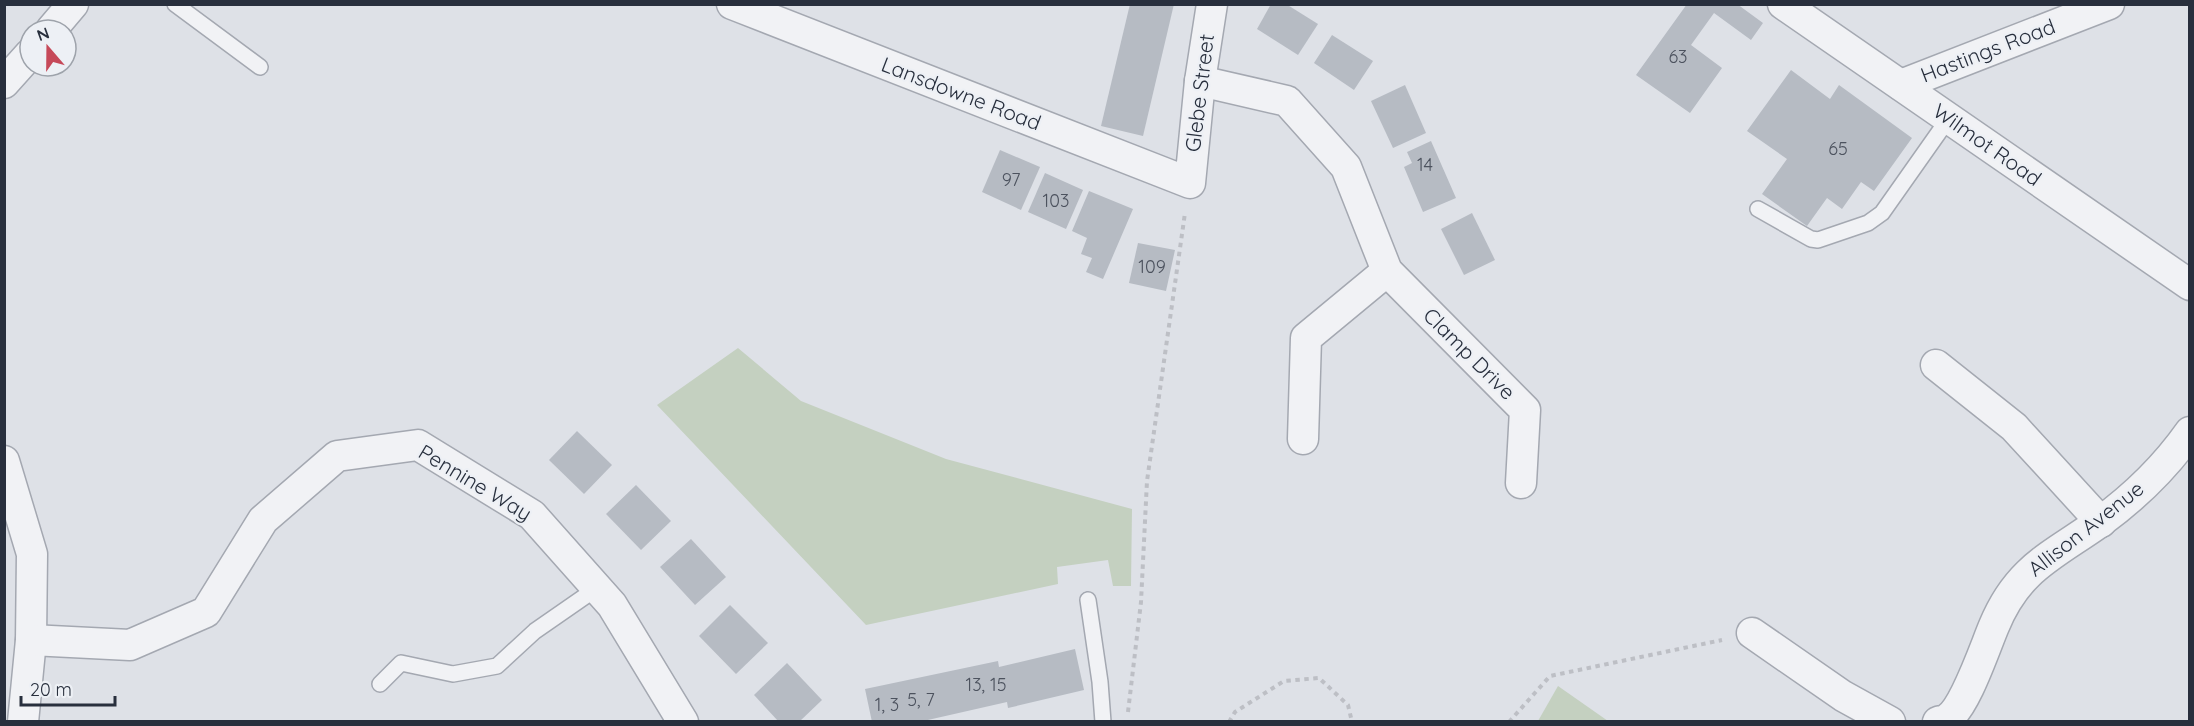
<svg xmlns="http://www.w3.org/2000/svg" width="2194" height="726" viewBox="0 0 2194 726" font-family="Quicksand,sans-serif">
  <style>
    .green { fill: #c4d0c0 }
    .building { fill: #b6bbc3 }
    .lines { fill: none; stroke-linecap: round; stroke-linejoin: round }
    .service-casing { stroke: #a4a8b1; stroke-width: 18 }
    .minor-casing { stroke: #a4a8b1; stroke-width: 33 }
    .path { stroke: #bdbfc5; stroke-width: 4; stroke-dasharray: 4.5 4.5; stroke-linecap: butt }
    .service { stroke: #f1f2f5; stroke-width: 15 }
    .minor { stroke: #f1f2f5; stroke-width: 30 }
    .labels { text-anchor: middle; stroke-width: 4.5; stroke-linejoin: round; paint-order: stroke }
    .number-label { font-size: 18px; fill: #4c525e }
    .street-label { font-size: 21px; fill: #282f3d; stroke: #edf0f5 }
  </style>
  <rect width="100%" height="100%" fill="#dee1e7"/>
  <g class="green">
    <path d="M738,348L801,401L946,459L1132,509L1131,586H1113L1108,560L1057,567L1058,584L866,625L657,405Z"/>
    <path d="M1558,686L1608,721H1538Z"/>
  </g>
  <g class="building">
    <path d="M1130,4H1174L1143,136L1101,126Z"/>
    <path d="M1271,4H1286L1318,24L1298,55L1257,29Z"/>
    <path d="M1687,4H1737L1763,23L1751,40L1714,13L1691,45L1722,68L1690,113L1636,75Z"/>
    <path d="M1332,35L1373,61L1354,90L1314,63Z"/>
    <path d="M1791,70L1830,99L1839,85L1912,138L1874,191L1861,182L1842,209L1827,198L1807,226L1762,194L1787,159L1747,131Z"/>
    <path d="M1405,85L1426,133L1393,148L1371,101Z"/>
    <path d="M1431,141L1456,198L1423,212L1404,167L1412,163L1407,152Z"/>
    <path d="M1000,150L1040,167L1021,210L982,192Z"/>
    <path d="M1045,173L1083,190L1066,229L1028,212Z"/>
    <path d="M1089,191L1133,209L1103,279L1086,272L1092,258L1081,254L1087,238L1072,231Z"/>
    <path d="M1472,213L1495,260L1464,275L1441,229Z"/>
    <path d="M1138,243L1175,250L1166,291L1129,283Z"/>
    <path d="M577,431L612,465L584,494L549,460Z"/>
    <path d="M636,485L671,521L641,550L606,514Z"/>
    <path d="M691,539L726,577L695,605L660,567Z"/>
    <path d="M730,605L768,643L736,674L699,636Z"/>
    <path d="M1075,649L1084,690L1008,708L1007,702L919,722H872L865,689L998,661L999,667Z"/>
    <path d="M787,663L822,700L799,722H779L754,695Z"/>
  </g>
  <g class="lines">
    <defs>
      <g id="service">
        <path d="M175,4L260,67"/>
        <path d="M1758,209L1811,239L1818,240L1868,223L1882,213L1949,118"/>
        <path d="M1088,600L1100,682L1103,722"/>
        <path d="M380,684L401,663L453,674L497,666L535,631L597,588"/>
      </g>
      <g id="minor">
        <path d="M732,4L1190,183L1200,81L1212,4"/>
        <path d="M1783,4L2190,285"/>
        <path d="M51,30L73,4"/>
        <path d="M1200,81L1287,101L1346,167L1387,271L1525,410L1521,483"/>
        <path d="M4,83L30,54"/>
        <path d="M1901,85L2109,4"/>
        <path d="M1936,365L2014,427L2101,522"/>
        <path d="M1303,439L1306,338L1387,271"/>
        <path d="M4,461L32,554L31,640L23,722"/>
        <path d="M1752,633L1843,696L1890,722"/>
        <path d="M31,640L130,645L206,612L263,520L337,456L418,445L532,515L612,605L683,722"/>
        <path d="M1938,722C1941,721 1944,721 1947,719C1965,708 1985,647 1994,626C2018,568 2052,556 2100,522C2133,498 2166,466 2190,432"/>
      </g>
    </defs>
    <use href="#service" class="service-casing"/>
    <use href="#minor" class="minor-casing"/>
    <g class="path">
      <path d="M1128,712L1141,602L1147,481L1185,213"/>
      <path d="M1229,722L1235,712L1284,681L1319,678L1348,705L1352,722"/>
      <path d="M1509,722L1550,676L1722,640"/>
    </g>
    <use href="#service" class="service"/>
    <use href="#minor" class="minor"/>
  </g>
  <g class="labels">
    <g class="number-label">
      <text x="1678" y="63">63</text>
      <text x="1838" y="155">65</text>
      <text x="1425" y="171">14</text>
      <text x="1011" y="186">97</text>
      <text x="1056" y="207">103</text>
      <text x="1152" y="273">109</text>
      <text x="986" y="691">13, 15</text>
      <text x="921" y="706">5, 7</text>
      <text x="887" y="711">1, 3</text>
    </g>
    <g class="street-label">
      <text transform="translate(1988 51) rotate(-21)" y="7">Hastings Road</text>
      <text transform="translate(1200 93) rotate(-83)" y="7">Glebe Street</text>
      <text transform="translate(961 94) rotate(21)" y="7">Lansdowne Road</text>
      <text transform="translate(1987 145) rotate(35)" y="7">Wilmot Road</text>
      <text transform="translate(1469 354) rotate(45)" y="7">Clamp Drive</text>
      <text transform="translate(475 483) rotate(31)" y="7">Pennine Way</text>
      <text transform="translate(2086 529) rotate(-38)" y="7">Allison Avenue</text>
    </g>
  </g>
  <rect width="2194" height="726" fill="none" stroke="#282f3d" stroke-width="12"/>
  <g transform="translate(48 48) rotate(340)"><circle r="28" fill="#edf0f5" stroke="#9ea3ab" stroke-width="1.5"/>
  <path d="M0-4.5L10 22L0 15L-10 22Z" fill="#c64959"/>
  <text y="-9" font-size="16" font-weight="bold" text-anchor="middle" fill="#282f3d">N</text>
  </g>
  <path d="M21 696v9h94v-9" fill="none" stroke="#282f3d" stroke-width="3"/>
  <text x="30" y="696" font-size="18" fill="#282f3d" stroke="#edf0f5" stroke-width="4.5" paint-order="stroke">20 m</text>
</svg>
